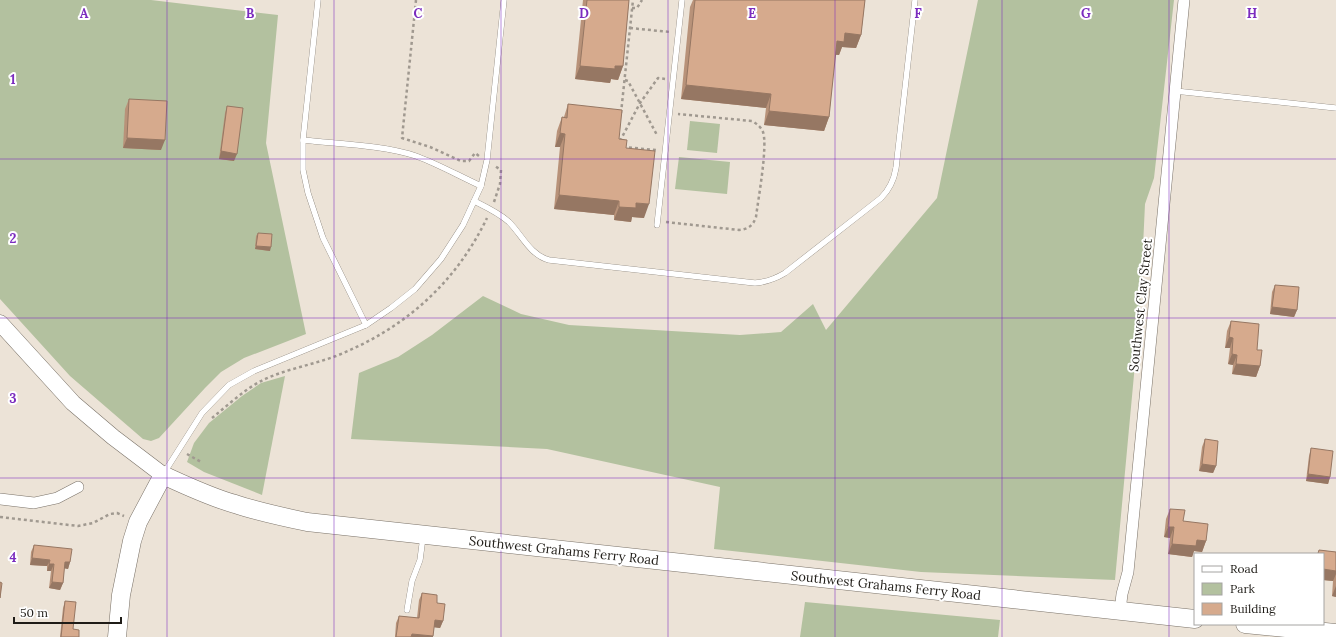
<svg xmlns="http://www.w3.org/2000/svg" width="1336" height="637" viewBox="0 0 1336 637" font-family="Lora,serif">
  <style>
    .green { fill: #b3c19f }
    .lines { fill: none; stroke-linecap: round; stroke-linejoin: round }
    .lane-casing { stroke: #7a7268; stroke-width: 6 }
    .street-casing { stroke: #7a7268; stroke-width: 12 }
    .secondary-casing { stroke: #7a7268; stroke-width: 17 }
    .primary-casing { stroke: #7a7268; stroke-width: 19 }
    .path { stroke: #a09990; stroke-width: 2.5; stroke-dasharray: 3 3; stroke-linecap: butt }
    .lane { stroke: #fff; stroke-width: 5.5 }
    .street { stroke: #fff; stroke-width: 11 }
    .secondary { stroke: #fff; stroke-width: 16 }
    .primary { stroke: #fff; stroke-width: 18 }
    .wall { fill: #b89279 }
    .shaded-wall { fill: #967763 }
    .building { fill: #d6aa8d; stroke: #967763 }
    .grid { fill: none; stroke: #7b2cbf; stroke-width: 1; stroke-opacity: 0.55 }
    .labels { text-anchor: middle; stroke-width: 4; stroke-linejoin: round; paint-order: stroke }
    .street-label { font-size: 13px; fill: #1f1c17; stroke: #fff }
    .grid-label { font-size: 13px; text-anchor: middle; font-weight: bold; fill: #7b2cbf; stroke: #fff; stroke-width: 4; stroke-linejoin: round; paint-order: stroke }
  </style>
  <rect width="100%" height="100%" fill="#ece3d7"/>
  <g class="green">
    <path d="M0,0H151L278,15L266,143L306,334L244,358L221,372L205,388L159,438L151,441L143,439L70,376L0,299Z"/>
    <path d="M978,0H1174L1154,178L1145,204L1140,310L1115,580L921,572L714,549L720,487L547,449L351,439L359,373L398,357L432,335L483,296L521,314L569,325L740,335L781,332L813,304L826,330L937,198Z"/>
    <path d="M690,121L720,124L717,153L687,150Z"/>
    <path d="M679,157L730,162L727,194L675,189Z"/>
    <path d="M285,376L262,495L204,472L187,462L194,443L209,423L242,396L261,383Z"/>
    <path d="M805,602L1000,620L998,637H800Z"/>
  </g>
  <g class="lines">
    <defs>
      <g id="lane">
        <path d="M318,0L303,140V170L308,193L323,238L366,325"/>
        <path d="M1175,91L1336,108"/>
        <path d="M303,140C338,144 383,145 416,156C438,164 459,176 481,186"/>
        <path d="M474,201C486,207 499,213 509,222C522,235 530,255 549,260L755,283C767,282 775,279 785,273L881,198C890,189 894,180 896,168L915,0"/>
        <path d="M657,225L682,0"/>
        <path d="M164,473L202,413L229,385L254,371L366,325L391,308L415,289L441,259L463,225L481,186L487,160L504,0"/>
        <path d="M407,610L412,581L420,560L423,537"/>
      </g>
      <g id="street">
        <path d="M0,499L34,503L57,498L78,487"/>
        <path d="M1120,611L1122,594L1128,572L1184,0"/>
      </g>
      <path id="secondary" d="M0,323L73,403L113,437L163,475"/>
      <g id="primary">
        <path d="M1245,624L1336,633"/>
        <path d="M117,637L121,595L132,541L138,522L163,475C187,486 210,497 235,504C259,512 283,517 307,522L1195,619"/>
      </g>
    </defs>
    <use href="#lane" class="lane-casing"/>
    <use href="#street" class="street-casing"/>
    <use href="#secondary" class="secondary-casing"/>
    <use href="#primary" class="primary-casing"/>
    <g class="path">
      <path d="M416,0L402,138L430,147L461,161H469L475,153L479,156"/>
      <path d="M632,8H637L642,0"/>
      <path d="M630,28L670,32"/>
      <path d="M625,80L628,81L657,135"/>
      <path d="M621,113L633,0"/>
      <path d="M620,141L640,103L658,78L665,79"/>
      <path d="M623,147L656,150"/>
      <path d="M494,202L500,184L501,170L495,166"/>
      <path d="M666,222L739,230C748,229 753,226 756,217C758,200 768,146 763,132C761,127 757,124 752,121L678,114"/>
      <path d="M212,418C228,405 245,389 263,380C286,369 312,365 336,356C404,329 455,284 487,218"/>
      <path d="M187,454L201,462"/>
      <path d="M0,517L78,526L93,523L110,514L117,513L124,516"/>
    </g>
    <use href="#lane" class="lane"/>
    <use href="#street" class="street"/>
    <use href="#secondary" class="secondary"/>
    <use href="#primary" class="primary"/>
  </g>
  <g class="wall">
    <path d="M583,0H629L623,66L618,80L611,79L610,83L575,79Z"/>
    <path d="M693,0H865L861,35L856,48L842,47L839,55H835L829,117L824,131L764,125L766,108L681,99L690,7Z"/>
    <path d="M129,99L161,150L123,148L125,109Z"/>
    <path d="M568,104L619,139L626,148L644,218L632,217L631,222L614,220V215L554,209L560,147H555L557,131L562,117H564Z"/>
    <path d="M227,106L234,161L219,159L225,113Z"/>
    <path d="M258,233L270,251L255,249L256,236Z"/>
    <path d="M1275,285L1297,310L1294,317L1270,314L1272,292Z"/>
    <path d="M1231,321L1257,350L1260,366L1256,377L1232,374L1233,365L1228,364L1230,348H1225L1227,331Z"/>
    <path d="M1205,439L1216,466L1213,473L1199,471L1202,447Z"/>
    <path d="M1311,448L1330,477L1328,484L1306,481L1309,456Z"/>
    <path d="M1170,509L1183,521L1206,541L1202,552L1194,551L1192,557L1168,554L1170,538L1164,537L1166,519Z"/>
    <path d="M34,545L70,562L68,569L64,568L63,583L60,590L49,588L51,571H47V566L30,565L31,552Z"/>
    <path d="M1319,550L1336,552V597L1332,596L1333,581L1323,580V554H1317Z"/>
    <path d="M422,593L437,603L443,621L440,628L434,627L433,637H395L396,623L399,616L417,618L419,600Z"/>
    <path d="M65,601L73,629L79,637H60L63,608Z"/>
  </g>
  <g class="shaded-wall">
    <path d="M845,33L861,35L856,48L842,47L839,55L832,54L837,41Z"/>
    <path d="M580,66H623L618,80L611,79L610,83L575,79Z"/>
    <path d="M686,85L771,94L766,108L681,99Z"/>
    <path d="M769,111L829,117L824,131L764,125Z"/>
    <path d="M560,133L565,134L560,147H555Z"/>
    <path d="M127,138L165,140L161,150L123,148Z"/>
    <path d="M221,151L237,154L234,161L219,159Z"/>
    <path d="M559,195L619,201L614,215L554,209Z"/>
    <path d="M636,203L649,204L644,218L632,217L631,222L614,220L619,207Z"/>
    <path d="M256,246L271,247L270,251L255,249Z"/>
    <path d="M1272,307L1297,310L1294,317L1270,314Z"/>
    <path d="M1229,337L1233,338L1230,348H1225Z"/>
    <path d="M1232,354L1237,355L1233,365L1228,364Z"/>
    <path d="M1236,364L1260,366L1256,377L1232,374Z"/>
    <path d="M1202,464L1216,466L1213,473L1199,471Z"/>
    <path d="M1308,474L1330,477L1328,484L1306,481Z"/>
    <path d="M1168,527H1174L1170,538L1164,537Z"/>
    <path d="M1197,540L1206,541L1202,552L1194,551L1192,557L1168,554L1172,544Z"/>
    <path d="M32,558L50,560L47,566L30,565Z"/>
    <path d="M65,562H70L68,569L63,568Z"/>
    <path d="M49,564H54L51,571H47Z"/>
    <path d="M1323,569L1336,571V574L1333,581L1323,580Z"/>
    <path d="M52,582L63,583L60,590L49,588Z"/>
    <path d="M1336,586V597L1332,596Z"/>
    <path d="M435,620L443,621L440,628L432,627Z"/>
    <path d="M412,634L433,636V637H411Z"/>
  </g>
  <g class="building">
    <path d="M587,0H629L623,66H615V69L580,66Z"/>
    <path d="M695,0H865L861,35L845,33L844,42L837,41L829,117L769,111L771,94L686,85Z"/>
    <path d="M129,99L167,101L165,140L127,138Z"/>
    <path d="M568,104L622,110L619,139L627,140L626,148L655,151L649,204L636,203V208L619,207V201L559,195L565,134L560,133L562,117L567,118Z"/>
    <path d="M227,106L243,108L237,154L221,151Z"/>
    <path d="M258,233L272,234L271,247L256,246Z"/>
    <path d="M1275,285L1299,287L1297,310L1272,307Z"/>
    <path d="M1231,321L1259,324L1257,350H1262L1260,366L1236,364L1237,355L1232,354L1233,338L1229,337Z"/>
    <path d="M1205,439L1218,441L1216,466L1202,464Z"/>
    <path d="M1311,448L1333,451L1330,477L1308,474Z"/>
    <path d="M1170,509L1185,510L1183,521L1208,524L1206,541L1197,540L1196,546L1172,544L1174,527H1168Z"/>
    <path d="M34,545L72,549L70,562H65L63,583L52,582L54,564H49L50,560L32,558Z"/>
    <path d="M1319,550L1336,552V571L1323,569V554H1318Z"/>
    <path d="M0,582L2,583L0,598Z"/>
    <path d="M422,593L437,595V603L445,604L443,621L435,620L433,636L412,634L411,637H396L399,616L419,618Z"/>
    <path d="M65,601L76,602L73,629L79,630V637H61Z"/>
  </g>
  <path class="grid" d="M167,0V637M334,0V637M501,0V637M668,0V637M835,0V637M1002,0V637M1169,0V637M0,159H1336M0,318H1336M0,478H1336"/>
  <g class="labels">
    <g class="street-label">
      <text transform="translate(1140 305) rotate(-84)" y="5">Southwest Clay Street</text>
      <text transform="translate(564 550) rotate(6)" y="5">Southwest Grahams Ferry Road</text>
      <text transform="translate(886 585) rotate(6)" y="5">Southwest Grahams Ferry Road</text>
    </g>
  </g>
  <g class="grid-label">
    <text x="84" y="18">A</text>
    <text x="250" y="18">B</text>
    <text x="418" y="18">C</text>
    <text x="584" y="18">D</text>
    <text x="752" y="18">E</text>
    <text x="918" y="18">F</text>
    <text x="1086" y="18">G</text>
    <text x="1252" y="18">H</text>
    <text x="13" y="84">1</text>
    <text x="13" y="243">2</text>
    <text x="13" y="403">3</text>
    <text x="13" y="562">4</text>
  </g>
  <rect x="1194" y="553" width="130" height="72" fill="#ffffff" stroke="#a5a4a2"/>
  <rect x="1202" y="566" width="20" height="6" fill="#ffffff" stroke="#a5a4a2"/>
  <text x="1230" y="573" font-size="12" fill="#1f1c17">Road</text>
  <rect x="1202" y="583" width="20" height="12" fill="#b3c19f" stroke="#a5a4a2"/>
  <text x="1230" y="593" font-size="12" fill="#1f1c17">Park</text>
  <rect x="1202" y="603" width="20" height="12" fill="#d6aa8d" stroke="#a5a4a2"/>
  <text x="1230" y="613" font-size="12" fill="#1f1c17">Building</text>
  <path d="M14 617v6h107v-6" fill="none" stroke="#1f1c17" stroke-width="2"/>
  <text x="20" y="617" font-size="12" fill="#1f1c17" stroke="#ffffff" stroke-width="3" paint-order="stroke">50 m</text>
</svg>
